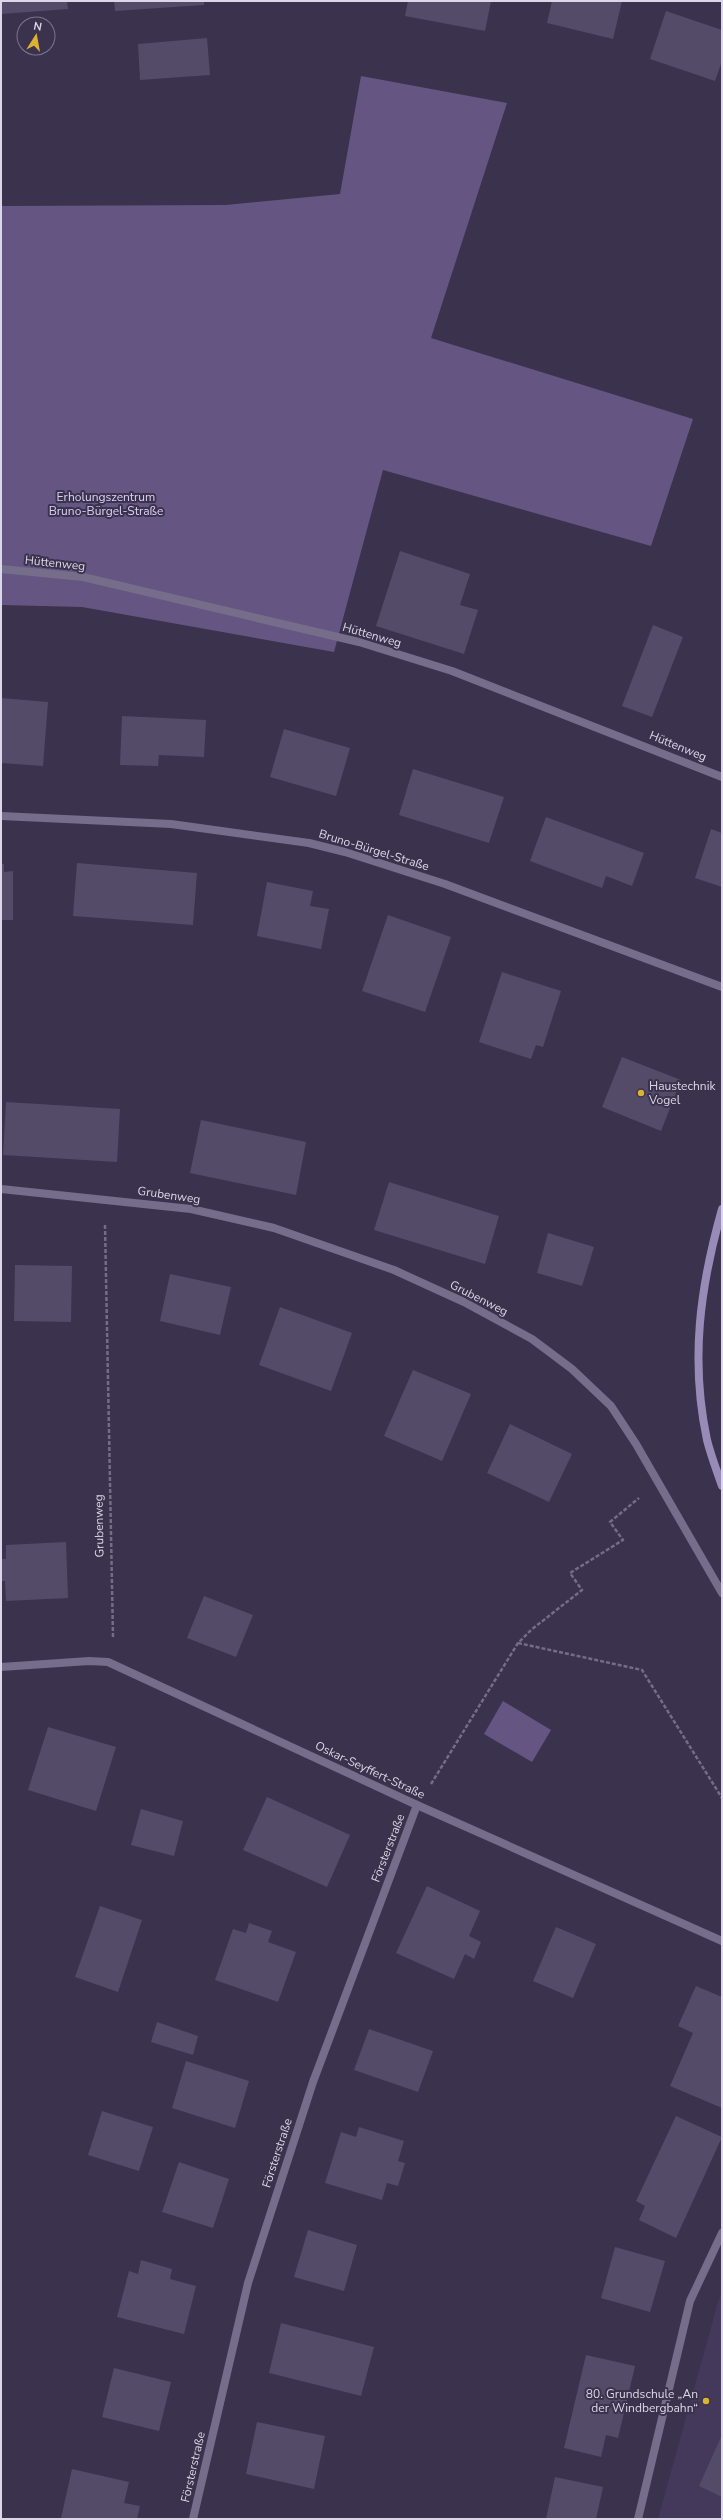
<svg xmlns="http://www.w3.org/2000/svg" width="723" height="2520" viewBox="0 0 723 2520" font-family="'Nunito Sans',sans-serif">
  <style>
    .built { fill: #44395a }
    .green { fill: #655583 }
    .building { fill: #544b68 }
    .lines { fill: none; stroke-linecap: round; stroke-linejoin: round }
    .path { stroke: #756d85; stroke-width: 2.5; stroke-dasharray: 4 2; stroke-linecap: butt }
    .lane { stroke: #766d8a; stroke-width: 8 }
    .street { stroke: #766d8a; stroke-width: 8 }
    .secondary { stroke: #998bb8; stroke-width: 8 }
    .poi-dot { fill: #dcb233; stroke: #3b324d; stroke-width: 1.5 }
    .labels { text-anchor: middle; stroke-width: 4; stroke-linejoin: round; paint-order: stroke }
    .park-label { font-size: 12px; fill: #ddd2f7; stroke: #3b324d }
    .street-label { font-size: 12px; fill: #dcd7e8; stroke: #3b324d }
    .poi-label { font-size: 12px; fill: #dcd7e8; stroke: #3b324d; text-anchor: start }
  </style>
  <rect width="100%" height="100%" fill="#3b324d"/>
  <path class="built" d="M722,2293V2519H658L718,2302Z"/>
  <g class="green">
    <path d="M361,76L507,103L431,338L693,419L651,546L383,470L334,652L82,607L1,605V206L226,205L340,194Z"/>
    <path d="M503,1701L551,1730L532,1762L484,1734Z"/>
  </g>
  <g class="building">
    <path d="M1,1H67L68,9L1,14Z"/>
    <path d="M114,1H204V5L115,11Z"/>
    <path d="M408,1H491L485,31L405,16Z"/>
    <path d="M552,1H622L613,39L547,23Z"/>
    <path d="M666,11L722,30V61L715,81L650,59Z"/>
    <path d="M207,38L210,75L140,80L138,44Z"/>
    <path d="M400,551L470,574L460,605L478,610L464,654L376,626Z"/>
    <path d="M653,625L683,637L652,717L622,706Z"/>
    <path d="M1,698L48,702L43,766L1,763Z"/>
    <path d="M122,716L206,720L204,757L159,755L158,766L120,765Z"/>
    <path d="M284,729L350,748L336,796L270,777Z"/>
    <path d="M413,769L504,797L489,843L399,815Z"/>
    <path d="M546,817L644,853L632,886L606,876L602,888L530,861Z"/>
    <path d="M711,829L722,833V887L695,878Z"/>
    <path d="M77,863L197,873L193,925L73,916Z"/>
    <path d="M1,864H4V872L13,871V920H1Z"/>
    <path d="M267,882L313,891L310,906L329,909L321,949L257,936Z"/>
    <path d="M388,915L451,937L425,1012L362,991Z"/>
    <path d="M502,972L561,991L543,1047L536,1045L531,1059L479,1042Z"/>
    <path d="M622,1057L681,1080L661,1131L602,1107Z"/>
    <path d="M6,1102L120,1109L117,1162L3,1155Z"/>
    <path d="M201,1120L306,1142L296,1195L190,1173Z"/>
    <path d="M389,1182L499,1216L485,1264L374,1230Z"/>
    <path d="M548,1233L594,1247L582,1286L537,1273Z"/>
    <path d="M15,1265L72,1266L71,1322L14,1321Z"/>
    <path d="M170,1274L231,1287L220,1335L160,1321Z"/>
    <path d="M280,1307L352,1333L331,1391L259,1365Z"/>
    <path d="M413,1370L471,1394L442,1461L384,1436Z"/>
    <path d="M510,1424L572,1454L549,1502L487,1473Z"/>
    <path d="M66,1542L68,1598L6,1601L5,1581H1V1559H6V1545Z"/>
    <path d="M204,1596L253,1615L236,1657L187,1638Z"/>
    <path d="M48,1727L116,1747L96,1811L28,1790Z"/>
    <path d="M267,1797L350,1835L327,1887L243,1850Z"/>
    <path d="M141,1809L183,1821L174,1856L131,1845Z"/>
    <path d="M427,1886L480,1911L469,1936L481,1942L474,1959L465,1954L454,1979L396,1953Z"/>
    <path d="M100,1906L142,1920L118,1992L75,1977Z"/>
    <path d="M249,1923L272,1931L268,1942L296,1952L278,2002L215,1980L233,1929L246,1933Z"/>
    <path d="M556,1927L596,1944L573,1998L533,1981Z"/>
    <path d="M696,1986L722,1997V2108L670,2086L693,2033L678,2026Z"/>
    <path d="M157,2022L198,2036L193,2055L151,2042Z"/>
    <path d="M369,2029L433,2051L418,2092L354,2070Z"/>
    <path d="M186,2061L249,2081L235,2128L172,2108Z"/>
    <path d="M102,2111L153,2127L139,2171L88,2155Z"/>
    <path d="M676,2116L722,2137L676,2238L639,2220L645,2206L636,2201Z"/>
    <path d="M359,2127L404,2141L398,2161L405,2163L398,2186L387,2183L382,2200L325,2183L341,2132L356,2137Z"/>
    <path d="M179,2162L229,2179L213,2228L162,2212Z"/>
    <path d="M308,2230L357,2245L344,2291L294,2277Z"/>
    <path d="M615,2247L665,2261L650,2312L601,2298Z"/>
    <path d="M141,2260L172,2269L170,2279L196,2286L184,2334L117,2317L129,2271L138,2274Z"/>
    <path d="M281,2323L374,2347L361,2396L269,2373Z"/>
    <path d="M586,2355L635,2366L618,2438L606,2435L601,2457L564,2448Z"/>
    <path d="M114,2368L171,2382L159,2431L102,2417Z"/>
    <path d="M257,2422L325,2436L314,2489L246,2474Z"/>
    <path d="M722,2435V2497L699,2486Z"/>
    <path d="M72,2469L129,2482L124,2503L140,2506L137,2519L61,2518Z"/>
    <path d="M555,2477L603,2487L596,2519H546Z"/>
  </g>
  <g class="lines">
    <g class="path">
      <path d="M105,1225L113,1637"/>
      <path d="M518,1643L642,1670L722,1798"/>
      <path d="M431,1784L518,1643L531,1630L582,1590L570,1573L623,1540L610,1522L639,1498"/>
    </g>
    <path class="lane" d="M1,569L83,577L359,642L452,671L722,777"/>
    <g class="street">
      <path d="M1,816L171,824L309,843L345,852L445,884L722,987"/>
      <path d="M1,1189L191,1209L274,1228L394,1270L464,1302L532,1339L572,1369L611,1406L636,1444L722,1593"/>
      <path d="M1,1667L89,1661L108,1662L417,1805L722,1941"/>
      <path d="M193,2519L248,2283L313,2082L417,1805"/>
      <path d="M638,2519L690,2301L722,2233"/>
    </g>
    <path class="secondary" d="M722,1209C700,1287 690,1360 707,1440C711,1456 717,1471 722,1486"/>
  </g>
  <g class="poi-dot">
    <circle cx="641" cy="1093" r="4"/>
    <circle cx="706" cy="2401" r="4"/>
  </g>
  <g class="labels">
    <g class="park-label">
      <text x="106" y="501">Erholungszentrum<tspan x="106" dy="14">Bruno-Bürgel-Straße</tspan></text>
    </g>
    <g class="street-label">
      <text transform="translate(55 563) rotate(6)" y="4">Hüttenweg</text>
      <text transform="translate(372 635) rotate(16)" y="4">Hüttenweg</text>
      <text transform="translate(678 746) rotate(22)" y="4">Hüttenweg</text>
      <text transform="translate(374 850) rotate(17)" y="4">Bruno-Bürgel-Straße</text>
      <text transform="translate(169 1195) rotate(8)" y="4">Grubenweg</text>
      <text transform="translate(479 1298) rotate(27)" y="4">Grubenweg</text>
      <text transform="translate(99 1526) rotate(-91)" y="4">Grubenweg</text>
      <text transform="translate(370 1770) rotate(25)" y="4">Oskar-Seyffert-Straße</text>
      <text transform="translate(388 1848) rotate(-69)" y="4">Försterstraße</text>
      <text transform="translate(277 2153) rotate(-72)" y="4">Försterstraße</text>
      <text transform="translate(193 2467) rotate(-77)" y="4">Försterstraße</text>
    </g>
    <g class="poi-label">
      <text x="649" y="1090">Haustechnik<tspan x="649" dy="14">Vogel</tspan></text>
      <text x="698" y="2398" text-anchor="end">80. Grundschule „An<tspan x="698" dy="14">der Windbergbahn“</tspan></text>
    </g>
  </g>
  <rect width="723" height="2520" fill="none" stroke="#dcd7e8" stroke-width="4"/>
  <g transform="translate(36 36) rotate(11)"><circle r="19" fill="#3b324d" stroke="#7b748b"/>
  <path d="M0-3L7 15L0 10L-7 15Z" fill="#dcb233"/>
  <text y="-6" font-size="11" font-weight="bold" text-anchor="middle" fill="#dcd7e8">N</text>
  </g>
</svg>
